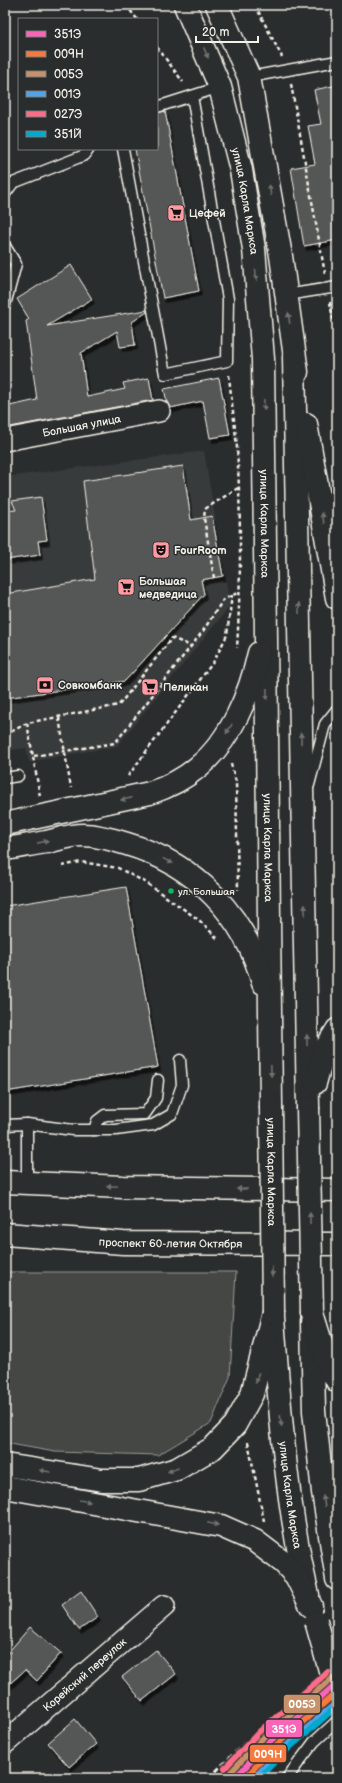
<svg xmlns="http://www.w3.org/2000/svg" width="342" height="1783" viewBox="0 0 342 1783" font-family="'Balsamiq Sans',sans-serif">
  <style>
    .built { fill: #373a3a }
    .green { fill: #444645; stroke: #9c9c96 }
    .building { fill: #555756; stroke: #f4f1e8; filter: url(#shadow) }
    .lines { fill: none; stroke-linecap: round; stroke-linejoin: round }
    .service-casing { stroke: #f4f1e8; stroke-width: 13 }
    .minor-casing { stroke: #f4f1e8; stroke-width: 24 }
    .primary-casing { stroke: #f4f1e8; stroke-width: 25 }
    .trunk-casing { stroke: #f4f1e8; stroke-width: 25 }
    .path { stroke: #f4f1e8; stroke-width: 2.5; stroke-dasharray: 4 3; stroke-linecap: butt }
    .service { stroke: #2a2d2e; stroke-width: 10 }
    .minor { stroke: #2a2d2e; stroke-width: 21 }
    .primary { stroke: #2a2d2e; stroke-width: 22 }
    .trunk { stroke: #2a2d2e; stroke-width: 22 }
    .rail { stroke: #f4f1e8; stroke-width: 3; stroke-dasharray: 6 3; stroke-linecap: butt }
    .primary-bridge-casing { stroke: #f4f1e8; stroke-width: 25; stroke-linecap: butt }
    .trunk-bridge-casing { stroke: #f4f1e8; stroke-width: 25; stroke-linecap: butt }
    .primary-bridge { stroke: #2a2d2e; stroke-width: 22 }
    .trunk-bridge { stroke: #2a2d2e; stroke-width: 22 }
    .rail-1-casing { stroke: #2a2d2e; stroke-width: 9 }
    .rail-2-casing { stroke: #2a2d2e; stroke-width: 9 }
    .rail-3-casing { stroke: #2a2d2e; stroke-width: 9 }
    .rail-4-casing { stroke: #2a2d2e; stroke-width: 9 }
    .rail-5-casing { stroke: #2a2d2e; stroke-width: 9 }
    .rail-6-casing { stroke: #2a2d2e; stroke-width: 9 }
    .rail-1 { stroke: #fa66b7; stroke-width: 6 }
    .rail-2 { stroke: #f6793e; stroke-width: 6 }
    .rail-3 { stroke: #c7916a; stroke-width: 6 }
    .rail-4 { stroke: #53a3e8; stroke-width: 6 }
    .rail-5 { stroke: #fb6d88; stroke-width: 6 }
    .rail-6 { stroke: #00a9ce; stroke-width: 6 }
    .oneway { fill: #71726f }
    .bus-dot { fill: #13b361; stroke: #2a2d2e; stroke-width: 1.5 }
    .labels { text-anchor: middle; stroke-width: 3; stroke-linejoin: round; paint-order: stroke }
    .bus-label { font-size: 10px; fill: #f4f1e8; stroke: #2a2d2e; text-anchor: start }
    .street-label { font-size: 11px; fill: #f4f1e8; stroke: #2a2d2e }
    .poi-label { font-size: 11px; font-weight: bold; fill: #f4f1e8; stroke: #2a2d2e; text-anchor: start }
    .line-badge { stroke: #2a2d2e; stroke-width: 1.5 }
    .badge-label { font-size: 11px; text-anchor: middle; font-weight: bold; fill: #fff }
  </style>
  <defs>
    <filter id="shadow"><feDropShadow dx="2.5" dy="4.5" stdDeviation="0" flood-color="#0009"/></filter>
  </defs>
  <rect width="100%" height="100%" fill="#2a2d2e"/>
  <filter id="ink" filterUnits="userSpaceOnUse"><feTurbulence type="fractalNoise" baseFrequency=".025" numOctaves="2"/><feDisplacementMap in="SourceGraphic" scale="8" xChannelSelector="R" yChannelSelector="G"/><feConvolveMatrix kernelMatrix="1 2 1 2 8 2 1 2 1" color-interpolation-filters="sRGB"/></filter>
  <g filter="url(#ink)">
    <path class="built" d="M204,451L230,606L117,746L29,762L26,748L5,751V477Z"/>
    <path class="green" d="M5,1272H236L230,1377L211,1423L158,1455L55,1452L5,1443Z"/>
    <g class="building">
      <path d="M337,85V240L304,246L291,168L315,164L308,126L321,124L314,90Z"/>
      <path d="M165,111L199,291L163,298L135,149H157V113Z"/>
      <path d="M71,265L92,299L47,326L147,310V312L132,322L135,345L120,347L117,331L81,353L87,397L125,389L123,383L149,378L153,400L5,428V407L37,400L26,321L29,319L17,299Z"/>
      <path d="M219,378L230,435L210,438L203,401L170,408L167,402L164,389Z"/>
      <path d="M183,466L191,520L212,516L223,576L201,580L204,594L125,681L5,698V594L95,579L83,481Z"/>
      <path d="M41,497L47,540L38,541L40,555L5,560V511L16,510L12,501Z"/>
      <path d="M126,887L158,1067L5,1092V906Z"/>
      <path d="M81,1591L98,1617L79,1630L62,1605Z"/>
      <path d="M30,1627L62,1654H60L37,1681L25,1670L5,1688V1656Z"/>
      <path d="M156,1650L176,1674L142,1701L122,1677Z"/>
      <path d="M75,1719L96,1744L69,1767L48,1743Z"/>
    </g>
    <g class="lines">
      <defs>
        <g id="service">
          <path d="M249,77L337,61"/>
          <path d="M157,107L220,87"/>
          <path d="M123,149L165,374L227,361L228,299L192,96"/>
          <path d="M5,194L13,183L85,155L89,149"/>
          <path d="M5,246L16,264L5,305"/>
          <path d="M286,295L337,287"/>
          <path d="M5,778L18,776"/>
          <path d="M309,785L325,724L337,709"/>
          <path d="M5,1125L27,1124L73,1130H116L153,1125L172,1114L182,1085L180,1060"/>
          <path d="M94,1130L97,1121L105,1115L145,1114L156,1098L158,1080"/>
          <path d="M27,1183V1124"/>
          <path d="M287,1778L314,1742L337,1721"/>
        </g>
        <g id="minor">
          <path id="s1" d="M5,440L159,411"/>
          <path id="s2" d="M5,1743L164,1606"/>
        </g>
        <g id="primary">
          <path id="s3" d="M273,1318C280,1411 286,1504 308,1595"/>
          <path d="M312,1322L314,1411L323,1492L337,1579"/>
        </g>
        <g id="trunk">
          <path id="s4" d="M185,5L220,87L241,170L254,249L263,359L271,1106"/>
          <path d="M217,5L249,77L281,256L297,372"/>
          <path d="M294,357L308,1107"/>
          <path d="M306,424L337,598"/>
          <path d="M5,824L150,793C168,787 184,779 198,767C231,740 250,694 259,653"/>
          <path d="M5,849C19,847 33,844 47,842C59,839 71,835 83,835C97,835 114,840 127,844C195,864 245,915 263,983"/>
          <path d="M315,1083L324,1051L337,1030"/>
          <path d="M5,1182L123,1187L337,1190"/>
          <path id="s5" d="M5,1234L123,1243L337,1244"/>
          <path d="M312,1313L327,1362L337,1381"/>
          <path d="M5,1465L102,1480H139L177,1469L213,1448L235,1425L252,1394L273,1313"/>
          <path d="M5,1487L221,1526L255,1541L284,1563L296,1576L311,1606"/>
        </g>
      </defs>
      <use href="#service" class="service-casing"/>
      <use href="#minor" class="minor-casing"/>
      <use href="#primary" class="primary-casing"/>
      <use href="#trunk" class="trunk-casing"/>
      <g class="path">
        <path d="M126,5L137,19"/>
        <path d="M255,5L282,57"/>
        <path d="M157,47L183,82"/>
        <path d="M291,84L325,274"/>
        <path d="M330,302L337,343"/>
        <path d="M229,375C231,399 235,424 237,448C241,514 241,581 237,648"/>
        <path d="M214,578L204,518L205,509L238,488"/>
        <path d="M59,718L71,788"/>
        <path d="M27,723L40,796"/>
        <path d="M5,735L27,723L119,705L172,638L191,646"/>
        <path d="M34,756L115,743L203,631L223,600L239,592"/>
        <path d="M231,764L236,782L238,890"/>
        <path d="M128,776L214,661L227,635L232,595"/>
        <path d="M62,866L81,862L118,868L145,882L199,920L219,940"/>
        <path d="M248,1442L264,1521"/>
      </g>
      <use href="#service" class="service"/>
      <use href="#minor" class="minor"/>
      <use href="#primary" class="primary"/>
      <use href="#trunk" class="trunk"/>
      <path class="rail" d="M209,1778L256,1732L337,1660"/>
      <defs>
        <path id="primary-bridge" d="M316,1621L337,1695"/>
        <g id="trunk-bridge">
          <path id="s6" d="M271,1106L273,1313"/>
          <path d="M308,1107L312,1313"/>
        </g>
      </defs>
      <use href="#primary-bridge" class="primary-bridge-casing"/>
      <use href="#trunk-bridge" class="trunk-bridge-casing"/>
      <use href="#primary-bridge" class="primary-bridge"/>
      <use href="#trunk-bridge" class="trunk-bridge"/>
      <defs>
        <path id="rail-1" d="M235,1778L268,1743L337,1683"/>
        <path id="rail-2" d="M245,1778L273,1748L337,1692"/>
        <path id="rail-3" d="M230,1773L263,1738L332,1678"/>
        <path id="rail-4" d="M254,1778L278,1753L337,1702"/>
        <path id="rail-5" d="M225,1768L259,1732L328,1672"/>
        <path id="rail-6" d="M259,1778L280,1756L337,1706"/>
      </defs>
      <use href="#rail-1" class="rail-1-casing"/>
      <use href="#rail-2" class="rail-2-casing"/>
      <use href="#rail-3" class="rail-3-casing"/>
      <use href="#rail-4" class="rail-4-casing"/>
      <use href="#rail-5" class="rail-5-casing"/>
      <use href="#rail-6" class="rail-6-casing"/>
      <use href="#rail-1" class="rail-1"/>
      <use href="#rail-2" class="rail-2"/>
      <use href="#rail-3" class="rail-3"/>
      <use href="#rail-4" class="rail-4"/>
      <use href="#rail-5" class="rail-5"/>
      <use href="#rail-6" class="rail-6"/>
    </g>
    <defs><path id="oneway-solid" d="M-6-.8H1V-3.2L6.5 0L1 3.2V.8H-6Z"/></defs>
    <g class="oneway">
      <use href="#oneway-solid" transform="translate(206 53) rotate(67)"/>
      <use href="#oneway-solid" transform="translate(270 190) rotate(-100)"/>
      <use href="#oneway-solid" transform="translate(256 275) rotate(85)"/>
      <use href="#oneway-solid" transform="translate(289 318) rotate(-97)"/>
      <use href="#oneway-solid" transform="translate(264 405) rotate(89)"/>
      <use href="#oneway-solid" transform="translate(323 518) rotate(-100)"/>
      <use href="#oneway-solid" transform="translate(299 608) rotate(-91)"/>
      <use href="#oneway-solid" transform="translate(267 694) rotate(89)"/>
      <use href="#oneway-solid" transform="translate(229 729) rotate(122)"/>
      <use href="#oneway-solid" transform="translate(301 738) rotate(-91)"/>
      <use href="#oneway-solid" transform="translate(126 799) rotate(169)"/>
      <use href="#oneway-solid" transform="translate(43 842) rotate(-11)"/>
      <use href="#oneway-solid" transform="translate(168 861) rotate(26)"/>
      <use href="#oneway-solid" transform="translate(305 910) rotate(-91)"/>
      <use href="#oneway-solid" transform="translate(307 1040) rotate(-91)"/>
      <use href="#oneway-solid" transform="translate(271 1071) rotate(89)"/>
      <use href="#oneway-solid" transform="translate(112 1186) rotate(-178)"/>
      <use href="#oneway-solid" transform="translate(242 1189) rotate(-179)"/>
      <use href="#oneway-solid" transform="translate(310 1218) rotate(-91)"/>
      <use href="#oneway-solid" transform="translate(272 1271) rotate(90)"/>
      <use href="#oneway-solid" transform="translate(257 1378) rotate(106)"/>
      <use href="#oneway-solid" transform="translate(281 1421) rotate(83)"/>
      <use href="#oneway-solid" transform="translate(173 1470) rotate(161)"/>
      <use href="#oneway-solid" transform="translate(45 1471) rotate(-171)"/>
      <use href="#oneway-solid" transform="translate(85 1501) rotate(10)"/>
      <use href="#oneway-solid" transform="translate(324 1501) rotate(-99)"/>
      <use href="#oneway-solid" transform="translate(213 1524) rotate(12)"/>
    </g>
  </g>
  <defs>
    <symbol id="supermarket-square" viewBox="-11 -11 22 22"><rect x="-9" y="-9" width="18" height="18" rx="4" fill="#ff9aa2" stroke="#2a2d2e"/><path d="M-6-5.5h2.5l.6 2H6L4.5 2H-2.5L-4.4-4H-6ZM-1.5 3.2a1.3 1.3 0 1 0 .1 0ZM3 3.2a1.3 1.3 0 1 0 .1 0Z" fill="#111"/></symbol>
    <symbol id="theatre-square" viewBox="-11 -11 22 22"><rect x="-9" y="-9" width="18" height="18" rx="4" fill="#ff9aa2" stroke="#2a2d2e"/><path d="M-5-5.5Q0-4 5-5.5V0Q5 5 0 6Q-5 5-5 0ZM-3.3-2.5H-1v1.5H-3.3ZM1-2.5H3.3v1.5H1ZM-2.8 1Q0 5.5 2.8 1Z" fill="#111"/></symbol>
    <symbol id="bank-square" viewBox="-11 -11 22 22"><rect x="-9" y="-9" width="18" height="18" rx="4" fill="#ff9aa2" stroke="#2a2d2e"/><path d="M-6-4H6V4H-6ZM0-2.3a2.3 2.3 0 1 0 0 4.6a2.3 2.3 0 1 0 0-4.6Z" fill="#111"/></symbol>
  </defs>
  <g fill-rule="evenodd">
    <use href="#supermarket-square" x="166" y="203" width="20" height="20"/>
    <use href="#theatre-square" x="151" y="540" width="20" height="20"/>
    <use href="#supermarket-square" x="116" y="577" width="20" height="20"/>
    <use href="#bank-square" x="35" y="675" width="20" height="20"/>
    <use href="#supermarket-square" x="140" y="677" width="20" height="20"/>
  </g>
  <circle class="bus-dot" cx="171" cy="891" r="3.5"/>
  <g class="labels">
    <g class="bus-label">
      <text x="178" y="895">ул. Большая</text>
    </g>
    <g class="street-label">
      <text dy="4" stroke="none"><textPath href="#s4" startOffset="206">улица Карла Маркса</textPath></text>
      <text dy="4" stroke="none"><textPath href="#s1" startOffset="78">Большая улица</textPath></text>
      <text dy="4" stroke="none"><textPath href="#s4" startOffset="530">улица Карла Маркса</textPath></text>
      <text dy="4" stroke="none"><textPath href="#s4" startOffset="854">улица Карла Маркса</textPath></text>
      <text dy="4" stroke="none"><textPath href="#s6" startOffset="66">улица Карла Маркса</textPath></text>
      <text dy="4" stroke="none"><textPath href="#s5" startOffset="166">проспект 60-летия Октября</textPath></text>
      <text dy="4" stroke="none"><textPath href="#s3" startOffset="178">улица Карла Маркса</textPath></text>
      <text dy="4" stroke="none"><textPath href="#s2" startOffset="105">Корейский переулок</textPath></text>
    </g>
    <g class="poi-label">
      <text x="189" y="217">Цефей</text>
      <text x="174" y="554">FourRoom</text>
      <text x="139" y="585">Большая<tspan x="139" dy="13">медведица</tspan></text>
      <text x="58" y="689">Совкомбанк</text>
      <text x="163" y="691">Пеликан</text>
    </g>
  </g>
  <g class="line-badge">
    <rect x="283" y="1694" width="38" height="20" rx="4" fill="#c7916a"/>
    <rect x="265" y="1719" width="38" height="19" rx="4" fill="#fa66b7"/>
    <rect x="249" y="1744" width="38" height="19" rx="4" fill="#f6793e"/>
  </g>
  <g class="badge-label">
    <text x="302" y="1708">005Э</text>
    <text x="284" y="1733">351Э</text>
    <text x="268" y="1758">009Н</text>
  </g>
  <rect width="342" height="1783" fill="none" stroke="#2a2d2e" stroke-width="20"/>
  <rect x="10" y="10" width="322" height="1763" fill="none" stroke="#f4f1e8" stroke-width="1.5" filter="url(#ink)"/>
  <rect x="18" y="18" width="140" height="132" fill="#2a2d2e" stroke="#7b7b78"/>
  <rect x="26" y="31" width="20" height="6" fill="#fa66b7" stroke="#7b7b78"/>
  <text x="54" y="38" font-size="12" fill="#f4f1e8">351Э</text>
  <rect x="26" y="51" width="20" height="6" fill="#f6793e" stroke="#7b7b78"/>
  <text x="54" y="58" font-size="12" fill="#f4f1e8">009Н</text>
  <rect x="26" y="71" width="20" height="6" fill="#c7916a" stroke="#7b7b78"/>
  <text x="54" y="78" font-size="12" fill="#f4f1e8">005Э</text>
  <rect x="26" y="91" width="20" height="6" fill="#53a3e8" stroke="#7b7b78"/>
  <text x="54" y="98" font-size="12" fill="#f4f1e8">001Э</text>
  <rect x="26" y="111" width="20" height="6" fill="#fb6d88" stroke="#7b7b78"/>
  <text x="54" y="118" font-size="12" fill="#f4f1e8">027Э</text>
  <rect x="26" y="131" width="20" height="6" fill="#00a9ce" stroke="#7b7b78"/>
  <text x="54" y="138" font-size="12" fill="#f4f1e8">351Й</text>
  <path d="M196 36v6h62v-6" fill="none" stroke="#f4f1e8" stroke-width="2"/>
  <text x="202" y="36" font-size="12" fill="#f4f1e8" stroke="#2a2d2e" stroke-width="3" paint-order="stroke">20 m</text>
</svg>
